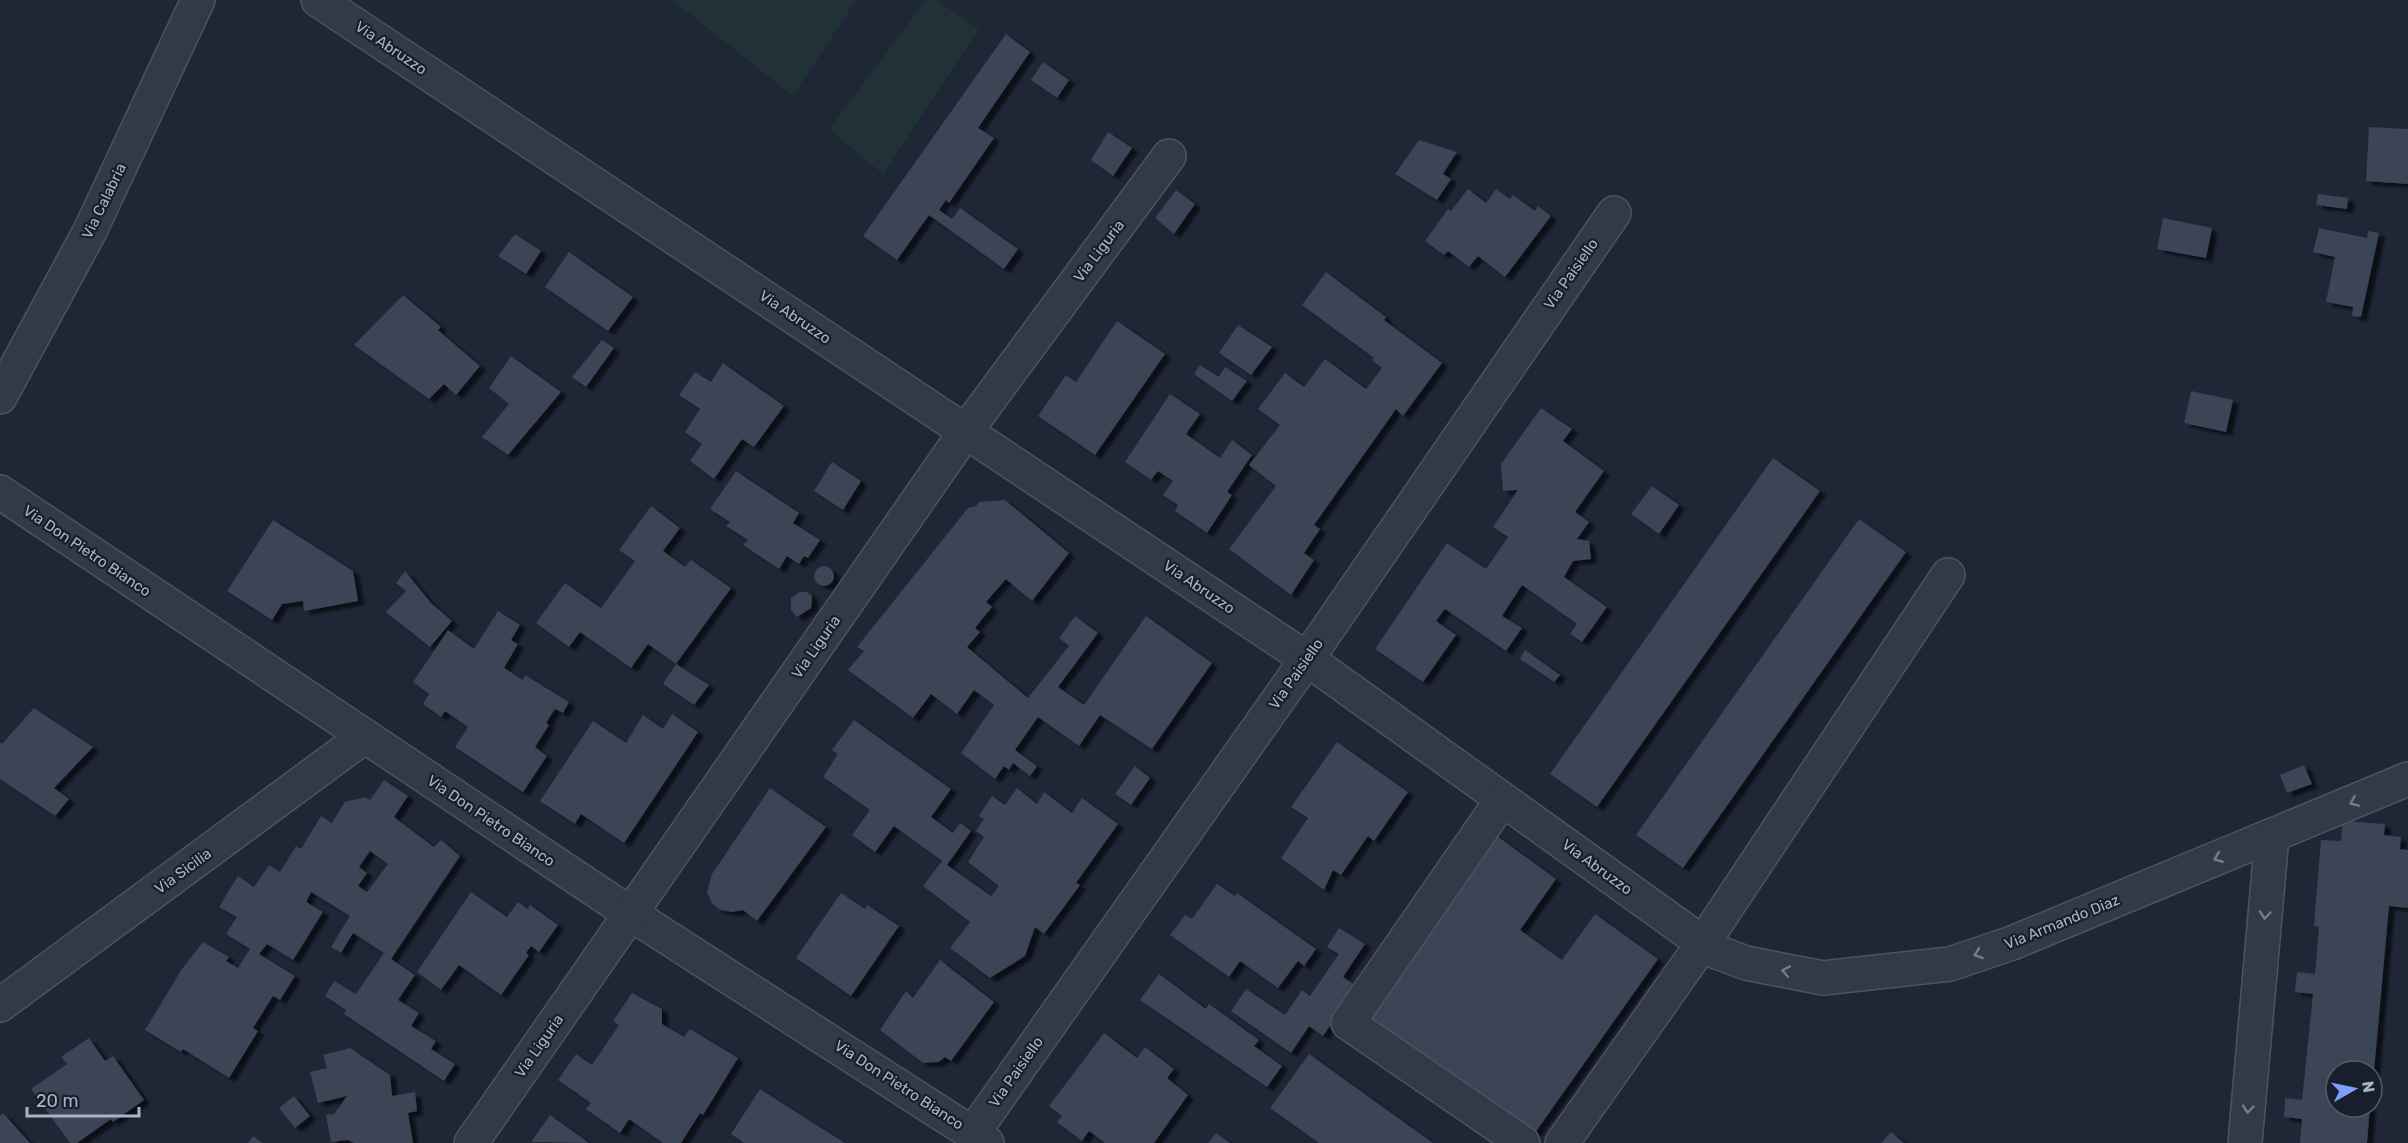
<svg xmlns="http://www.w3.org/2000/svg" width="2408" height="1143" viewBox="0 0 2408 1143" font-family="Rubik,sans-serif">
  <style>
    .green { fill: #213237 }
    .building { fill: #3b4457; fill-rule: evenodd; filter: url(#shadow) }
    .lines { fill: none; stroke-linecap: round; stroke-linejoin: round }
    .minor-casing { stroke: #4d5362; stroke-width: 36 }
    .minor { stroke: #323947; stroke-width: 33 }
    .oneway { stroke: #757c8c }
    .labels { text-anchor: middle; stroke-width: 4.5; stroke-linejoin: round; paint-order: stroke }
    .street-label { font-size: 15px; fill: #acb3c4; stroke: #181e2b }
  </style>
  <defs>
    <filter id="shadow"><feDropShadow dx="6" dy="4" stdDeviation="1.5" flood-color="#0009"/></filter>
  </defs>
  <rect width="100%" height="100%" fill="#1f2636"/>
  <g class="green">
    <path d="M672,0H856L793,96Z"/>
    <path d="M926,0H936L979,29L883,174L829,129Z"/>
  </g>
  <g class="building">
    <path d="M1006,34L1030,52L978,128L994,138L949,203L946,200L939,210L952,219L960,208L1018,249L1004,269L929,215L897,260L863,236Z"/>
    <path d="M1043,62L1069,80L1057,98L1031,80Z"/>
    <path d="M2369,127L2408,129V184L2366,181Z"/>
    <path d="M1108,132L1132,148L1113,176L1091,160Z"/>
    <path d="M1419,140L1457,152L1443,174L1451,179L1437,200L1395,174Z"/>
    <path d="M1468,189L1486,203L1496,189L1510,199L1513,195L1535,211L1538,206L1551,216L1505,277L1478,256L1469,267L1448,251L1444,255L1425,241L1448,209L1451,211Z"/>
    <path d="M1176,190L1195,204L1174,234L1155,218Z"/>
    <path d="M2318,194L2348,198L2347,209L2316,205Z"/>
    <path d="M2163,218L2212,228L2206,258L2157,249Z"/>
    <path d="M2319,228L2367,238L2368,231L2379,233L2361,317L2352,316L2353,307L2326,302L2335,257L2313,252Z"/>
    <path d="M515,234L541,251L526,274L498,256Z"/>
    <path d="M569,252L633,297L608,331L545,287Z"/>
    <path d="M1326,272L1386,317L1384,320L1442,363L1403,416L1396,409L1314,525L1320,529L1304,553L1314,560L1291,595L1229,549L1276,486L1249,465L1280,425L1258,409L1285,373L1304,387L1325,359L1366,389L1382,368L1372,360L1374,358L1302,305Z"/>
    <path d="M403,295L441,327L438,330L480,366L456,395L444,384L429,399L354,345Z"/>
    <path d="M1117,321L1165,354L1095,455L1038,416L1066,375L1076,382Z"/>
    <path d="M1238,325L1272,347L1251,375L1219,353Z"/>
    <path d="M602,340L614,348L586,387L572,377Z"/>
    <path d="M511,356L561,392L508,455L482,437L509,404L489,388Z"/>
    <path d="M723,363L784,406L754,447L742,439L714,479L690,461L702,444L685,432L700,409L679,395L695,372L711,382Z"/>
    <path d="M1200,365L1219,377L1225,367L1247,381L1232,401L1194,374Z"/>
    <path d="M2191,391L2233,400L2226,432L2184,423Z"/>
    <path d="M1170,394L1200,414L1186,434L1220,458L1232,440L1252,455L1227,492L1232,495L1207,533L1175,511L1178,505L1163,495L1173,481L1158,471L1151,480L1125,462Z"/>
    <path d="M1541,408L1572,429L1563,441L1604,471L1575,512L1589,522L1577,539L1589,541L1591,559L1573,561L1564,577L1607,607L1582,642L1570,634L1577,624L1522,585L1502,616L1522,628L1506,651L1445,609L1436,621L1456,635L1423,682L1375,649L1447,543L1486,569L1508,537L1493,527L1518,490L1503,491L1501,464Z"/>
    <path d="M1773,458L1820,491L1597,807L1550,774Z"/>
    <path d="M832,462L861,481L843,510L814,491Z"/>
    <path d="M736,471L799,513L793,523L820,540L808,558L804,556L799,564L787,556L779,569L743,545L748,540L726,526L730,522L710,509Z"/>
    <path d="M1652,486L1679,505L1659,534L1631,514Z"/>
    <path d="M1005,500L1069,553L1032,601L1006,579L986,602L992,607L975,628L980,632L967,647L1028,698L1069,646L1059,638L1075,616L1098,633L1058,687L1084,705L1146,616L1212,663L1152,749L1100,715L1079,746L1038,717L1015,750L1037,766L1030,776L1013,763L1009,770L1004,766L995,779L961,753L994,705L974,690L957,714L931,694L913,718L848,670L864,651L857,647L968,508L976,506L979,502Z"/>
    <path d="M651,506L680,528L663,551L685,567L691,560L731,588L676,664L648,644L631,668L580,632L569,647L536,623L565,583L601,608L635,561L619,550Z"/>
    <path d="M1859,519L1906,552L1683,868L1636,835Z"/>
    <path d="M273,520L353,571L358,601L304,611L303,601L282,604L272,620L227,591Z"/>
    <circle cx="824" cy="576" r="10"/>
    <path d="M405,571L431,603L452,621L430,647L386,612L406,591L396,583Z"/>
    <path d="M799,592H807L812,596V600L811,608L797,617L791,610V598Z"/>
    <path d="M498,611L520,625L511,640L518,644L504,668L523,680L525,675L569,702L563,713L555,709L546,723L549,725L535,747L547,756L523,792L455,747L468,727L445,711L441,717L423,704L429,694L413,682L448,630L474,649Z"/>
    <path d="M1525,650L1560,675L1554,682L1520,659Z"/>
    <path d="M676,664L709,685L694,705L663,684Z"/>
    <path d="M34,708L93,747L54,788L69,799L55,816L0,779V742L2,744Z"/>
    <path d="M672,714L698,732L624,843L581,814L575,824L540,801L593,721L626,743L643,715L663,729Z"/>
    <path d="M854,720L951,789L931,817L953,833L960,823L971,831L947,865L991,896L999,886L968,862L984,837L976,831L984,819L979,816L992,796L1005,805L1017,788L1037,804L1044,792L1072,813L1082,798L1118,824L1076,883L1080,885L1044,934L1035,927L1025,956L990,978L950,948L970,922L923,886L942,861L894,826L875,852L852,835L870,810L823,777L838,754L832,750Z"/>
    <path d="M1337,742L1408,792L1374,841L1368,836L1341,875L1333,870L1324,890L1281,858L1308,818L1291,807Z"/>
    <path d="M2304,765L2312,784L2287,793L2280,775Z"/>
    <path d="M1135,766L1150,778L1131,805L1115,794Z"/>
    <path d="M384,780L408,796L394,817L434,847L441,840L460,856L391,959L415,975L398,1000L419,1013L411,1026L436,1041L431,1049L455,1064L444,1081L344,1014L346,1010L325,996L334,981L356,994L384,953L353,933L341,953L331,947L350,916L311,892L306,902L323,912L293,960L267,944L259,954L295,976L280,1000L273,996L253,1028L258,1031L229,1078L183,1049L181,1052L145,1030L182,969L203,942L229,957L226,961L238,968L250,949L226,934L237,917L219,907L238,876L254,887L269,865L280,872L296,846L301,849L321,816L332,823L345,802L365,797L370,800ZM370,851L388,864L367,892L358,886L367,873L359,867Z"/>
    <path d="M770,788L826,827L757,921L743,910L732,912L720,910L712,903L707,892L712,874Z"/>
    <path d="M2343,821L2385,824L2384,835L2401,837L2400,849L2408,850V908L2389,906L2374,1071H2336V1107H2370L2367,1143H2300L2302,1119L2284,1117L2285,1098L2302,1100L2313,994L2295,992L2297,972L2315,974L2319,927L2314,926L2321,840L2341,841Z"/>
    <path d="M1497,836L1556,879L1520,930L1562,960L1595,914L1658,959L1532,1137L1367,1019Z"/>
    <path d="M1217,884L1235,896L1237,893L1316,949L1304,966L1298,961L1278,988L1240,961L1229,977L1170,935L1185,915L1192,919Z"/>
    <path d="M471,892L507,917L518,902L528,909L530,905L558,925L539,952L531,946L526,953L529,955L501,995L459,965L441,990L417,972Z"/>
    <path d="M841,893L865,909L867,905L899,926L851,996L796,958Z"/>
    <path d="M1339,928L1365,944L1343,977L1367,993L1343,1007L1323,1036L1309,1026L1291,1053L1231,1011L1246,989L1285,1015L1302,990L1310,996L1339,954L1327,947Z"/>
    <path d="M940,960L994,1002L951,1061L945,1057L939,1062L923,1063L880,1030L906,991L913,998Z"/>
    <path d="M1159,974L1206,1009L1209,1004L1259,1040L1254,1046L1282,1066L1267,1087L1140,1000Z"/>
    <path d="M632,993L662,1009V1024L684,1037L690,1029L738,1058L703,1115L700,1113L681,1143H663L629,1119L620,1133L586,1109L591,1103L558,1080L576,1054L592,1065L619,1025L613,1021Z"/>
    <path d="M1104,1033L1137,1058L1145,1047L1174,1069L1167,1078L1188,1095L1154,1143H1105L1089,1131L1082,1141L1057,1122L1062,1116L1049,1106Z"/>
    <path d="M89,1038L105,1061L113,1056L144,1100L113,1122L111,1119L77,1143H70L31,1089L67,1064L61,1057Z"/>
    <path d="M350,1048L390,1075L392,1096L415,1092L417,1111L408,1113L413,1143H354L348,1140L331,1142L326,1115L334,1114L347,1096L318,1103L310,1072L327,1068L323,1055Z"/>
    <path d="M1309,1054L1433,1143H1319L1270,1108Z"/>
    <path d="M760,1089L807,1119L845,1143H744L731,1134Z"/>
    <path d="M294,1096L310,1116L295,1128L279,1108Z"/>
    <path d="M3,1113L30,1143H0V1116Z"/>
    <path d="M550,1115L589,1143L531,1142Z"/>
    <path d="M1891,1132L1904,1143H1881Z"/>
    <path d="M1216,1133L1230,1143H1208Z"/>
    <path d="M253,1136L263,1143H248Z"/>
  </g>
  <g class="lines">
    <defs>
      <g id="minor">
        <path d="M318,0L1307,659L1714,951L1746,963L1823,978L1950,964L2012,943L2408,779"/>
        <path d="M0,397L90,231L198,0"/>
        <path d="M0,492L631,914L987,1143"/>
        <path d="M1502,800L1348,1023L1523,1143"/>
        <path d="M0,1005L365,736"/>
        <path d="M973,1133L1307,659L1614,213"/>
        <path d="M471,1143L966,431L1169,156"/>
        <path d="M1562,1143L1703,943L1948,575"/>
        <path d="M2245,1143L2272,836"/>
      </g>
    </defs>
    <use href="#minor" class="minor-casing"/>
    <use href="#minor" class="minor"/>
  </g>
  <defs><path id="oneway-chevron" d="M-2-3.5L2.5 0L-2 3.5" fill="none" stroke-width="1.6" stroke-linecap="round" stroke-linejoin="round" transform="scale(1.5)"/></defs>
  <g class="oneway">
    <use href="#oneway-chevron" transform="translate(2354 802) rotate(157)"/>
    <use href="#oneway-chevron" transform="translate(2218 858) rotate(158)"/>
    <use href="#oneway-chevron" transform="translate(2265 915) rotate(95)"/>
    <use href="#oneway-chevron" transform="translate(1978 954) rotate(161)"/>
    <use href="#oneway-chevron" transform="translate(1786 971) rotate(-169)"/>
    <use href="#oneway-chevron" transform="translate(2248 1109) rotate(95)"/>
  </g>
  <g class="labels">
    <g class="street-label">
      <text transform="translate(391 48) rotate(34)" y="5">Via Abruzzo</text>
      <text transform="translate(104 201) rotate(-64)" y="5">Via Calabria</text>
      <text transform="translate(1099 251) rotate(-53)" y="5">Via Liguria</text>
      <text transform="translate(1571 274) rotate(-55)" y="5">Via Paisiello</text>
      <text transform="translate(795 317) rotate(34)" y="5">Via Abruzzo</text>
      <text transform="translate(87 551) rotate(34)" y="5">Via Don Pietro Bianco</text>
      <text transform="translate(1199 587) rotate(34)" y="5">Via Abruzzo</text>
      <text transform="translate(816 647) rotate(-55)" y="5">Via Liguria</text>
      <text transform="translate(1296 674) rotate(-55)" y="5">Via Paisiello</text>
      <text transform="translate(491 821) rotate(34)" y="5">Via Don Pietro Bianco</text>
      <text transform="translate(1597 867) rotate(36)" y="5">Via Abruzzo</text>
      <text transform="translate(183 871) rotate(-36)" y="5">Via Sicilia</text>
      <text transform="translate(2062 922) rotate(-22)" y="5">Via Armando Diaz</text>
      <text transform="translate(539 1046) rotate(-55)" y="5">Via Liguria</text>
      <text transform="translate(1016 1072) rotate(-55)" y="5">Via Paisiello</text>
      <text transform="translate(899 1085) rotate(33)" y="5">Via Don Pietro Bianco</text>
    </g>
  </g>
  <g transform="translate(2354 1089) rotate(81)"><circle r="28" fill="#181e2b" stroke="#535a68" stroke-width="1.5"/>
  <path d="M0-4.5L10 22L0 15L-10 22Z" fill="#7d9ff8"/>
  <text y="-9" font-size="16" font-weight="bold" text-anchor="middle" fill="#acb3c4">N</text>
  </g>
  <path d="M27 1107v9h112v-9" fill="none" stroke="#acb3c4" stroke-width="3"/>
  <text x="36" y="1107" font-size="18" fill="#acb3c4" stroke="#181e2b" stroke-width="4.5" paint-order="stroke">20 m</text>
</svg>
